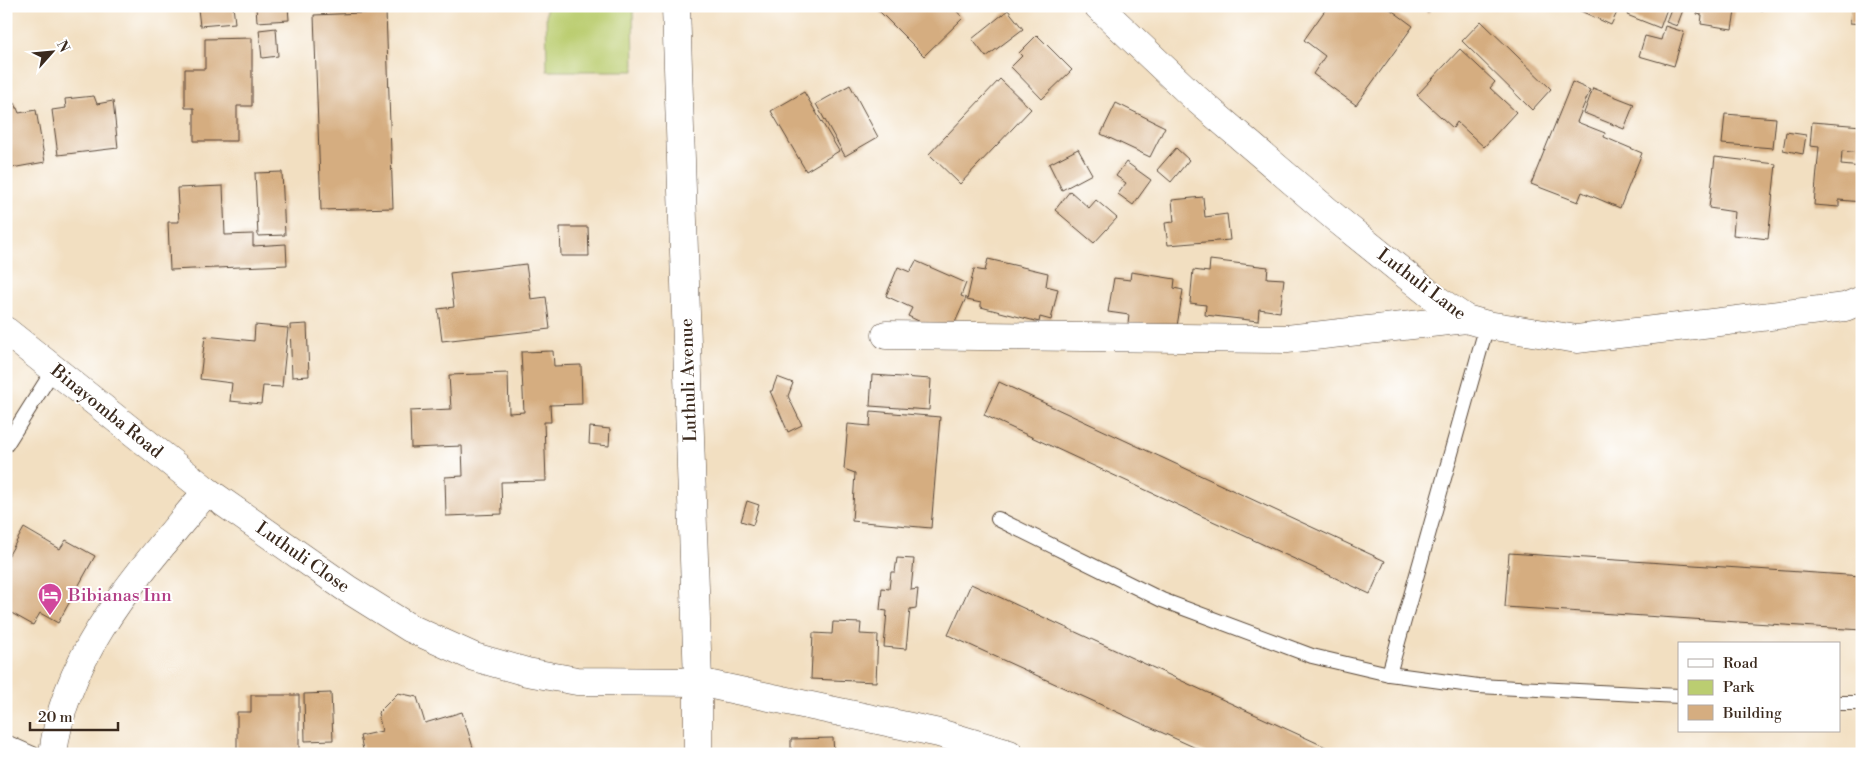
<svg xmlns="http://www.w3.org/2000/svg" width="1868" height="760" viewBox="0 0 1868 760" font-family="'Libre Bodoni',serif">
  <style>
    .green { fill: #bbcd71; stroke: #7b7c48 }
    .building { fill: #d5ad80 }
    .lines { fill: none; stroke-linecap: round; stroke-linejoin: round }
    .service-casing { stroke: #564536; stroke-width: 16 }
    .minor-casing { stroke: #564536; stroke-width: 29 }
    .tertiary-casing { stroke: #564536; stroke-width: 29 }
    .service { stroke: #fff; stroke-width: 14 }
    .minor { stroke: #fff; stroke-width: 28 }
    .tertiary { stroke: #fff; stroke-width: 28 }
    .labels { text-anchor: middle; stroke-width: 4; stroke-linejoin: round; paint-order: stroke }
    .street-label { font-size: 18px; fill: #3b2a1e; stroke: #fff }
    .hotel-label { font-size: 18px; fill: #b23c85; stroke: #fff; text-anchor: start }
  </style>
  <rect width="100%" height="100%" fill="#fff"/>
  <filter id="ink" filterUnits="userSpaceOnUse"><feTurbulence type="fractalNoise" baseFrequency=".02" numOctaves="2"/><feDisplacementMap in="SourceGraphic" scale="10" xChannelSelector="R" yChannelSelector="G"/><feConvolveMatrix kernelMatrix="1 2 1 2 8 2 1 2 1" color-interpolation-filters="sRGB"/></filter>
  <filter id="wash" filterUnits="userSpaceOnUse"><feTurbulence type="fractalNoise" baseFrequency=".0096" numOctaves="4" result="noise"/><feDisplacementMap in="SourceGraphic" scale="20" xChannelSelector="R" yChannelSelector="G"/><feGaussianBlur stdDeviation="1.12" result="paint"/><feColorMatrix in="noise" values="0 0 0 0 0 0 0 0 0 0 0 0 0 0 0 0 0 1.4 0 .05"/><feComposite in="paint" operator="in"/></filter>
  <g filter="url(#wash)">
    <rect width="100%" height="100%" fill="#f2dfc1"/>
    <path class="green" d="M546,6H633L634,71H547Z"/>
    <g id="blocks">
      <g class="building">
        <path d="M180,6H233L235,23L200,26L198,9L180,11Z"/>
        <path d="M256,6H288L289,20L257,22Z"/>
        <path d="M874,6H952L963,18L924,56Z"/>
        <path d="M1328,6H1353L1358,10L1361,6H1386L1413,26L1356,105L1313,74L1325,56L1304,40Z"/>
        <path d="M1419,6H1433L1428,13Z"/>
        <path d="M1570,6H1620L1611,25Z"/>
        <path d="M1631,6H1668L1660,28L1627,15Z"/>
        <path d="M1672,6L1683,10L1677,26L1666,22Z"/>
        <path d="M1698,6H1736L1732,29L1701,24L1702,15L1697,14Z"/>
        <path d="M1738,6H1763L1762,11Z"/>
        <path d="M1851,6H1862V24L1850,23Z"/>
        <path d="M1008,10L1023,29L986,57L972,39Z"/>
        <path d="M386,12L393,208L321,210L314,15Z"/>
        <path d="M1481,21L1551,89L1532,110L1462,41Z"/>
        <path d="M1665,26L1684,32L1674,66L1639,56L1645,36L1661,40Z"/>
        <path d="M276,28L278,56L262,58L259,30Z"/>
        <path d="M1037,35L1072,70L1042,99L1011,67L1022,56L1019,53Z"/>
        <path d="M252,38V106H237V141H194V108H185V69H205V39Z"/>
        <path d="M1460,49L1495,82L1490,88L1516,112L1484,147L1457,122L1453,128L1417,95Z"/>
        <path d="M1000,79L1031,109L960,184L929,154Z"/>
        <path d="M1572,82L1590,90L1577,122L1605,133L1604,137L1642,153L1620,208L1582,192L1578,202L1531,184Z"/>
        <path d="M850,85L878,137L845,156L816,104Z"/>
        <path d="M1593,88L1634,104L1624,129L1584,113Z"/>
        <path d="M804,92L839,151L806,171L771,111Z"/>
        <path d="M94,96L97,104L113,101L118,148L58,155L52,110L66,108L65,99Z"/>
        <path d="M15,103L19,113L36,110L45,162L6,169V104Z"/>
        <path d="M1116,103L1165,127L1150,157L1101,134Z"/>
        <path d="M1725,114L1776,118L1773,148L1722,144Z"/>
        <path d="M1812,122L1862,126L1859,153L1842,151L1841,165L1862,167V202L1839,200V207L1814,205L1819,147L1810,146Z"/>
        <path d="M1786,132L1806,135L1803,154L1783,150Z"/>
        <path d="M1176,148L1189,160L1171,182L1157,170Z"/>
        <path d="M1078,149L1092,174L1062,190L1049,164Z"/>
        <path d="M1715,157L1776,164L1768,239L1733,235L1735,212L1709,208Z"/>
        <path d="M1126,162L1151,180L1133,205L1118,194L1126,183L1116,176Z"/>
        <path d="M282,172L285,235L258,236L255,173Z"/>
        <path d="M223,186L225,235L253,234V246L286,244L287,265L170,270L168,222H179L177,188Z"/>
        <path d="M1070,191L1089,208L1096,200L1117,218L1094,243L1055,210Z"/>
        <path d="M1203,197L1205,217L1227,214L1230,240L1168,245L1165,223L1174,222L1172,200Z"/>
        <path d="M560,227H588L589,256H561Z"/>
        <path d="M988,259L1048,273L1046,286L1058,289L1051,320L1040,317L1039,322L981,307V303L967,300L974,269L985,271Z"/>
        <path d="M1210,260L1268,267L1267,278L1284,279L1280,312L1259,309L1258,321L1205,315L1206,305L1190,303L1193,270L1209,272Z"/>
        <path d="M916,261L966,283L961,296L966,298L953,327L942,332L908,316L912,308L886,296L898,267L910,272Z"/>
        <path d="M526,264L531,299L546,297L550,329L442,341L438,309L454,307L450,273Z"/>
        <path d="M1131,272L1175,279L1174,288L1183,290L1176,332L1128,324L1129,315L1108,312L1114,278L1130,280Z"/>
        <path d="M307,324L309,376L292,377L290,325Z"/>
        <path d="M255,325L288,328L282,387L263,386L261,404L230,401L232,383L200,379L205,336L254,341Z"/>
        <path d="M553,351L554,366L581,365L582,404L550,405L551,422H544L546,481L501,482L502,514L446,516L445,477L463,476L462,446L411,448L410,411L451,409L449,375L508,373L509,413L524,412L521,352Z"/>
        <path d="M872,375L931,379L929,410L870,406Z"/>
        <path d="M777,377L793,383L788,396L802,425L788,432L770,391H772Z"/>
        <path d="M999,382L1385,561L1370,594L984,415Z"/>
        <path d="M871,411L940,417L931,528L852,521L855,473L844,469L848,424L870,426Z"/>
        <path d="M590,427L610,429L609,446L589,444Z"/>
        <path d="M747,501L759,505L753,525L741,521Z"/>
        <path d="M24,528L60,549L66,540L95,556L58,623L40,613L33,625L6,610V560Z"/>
        <path d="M1509,553L1862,576V630L1505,607Z"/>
        <path d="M897,558L914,559L911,590L918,589L916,608L910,609L906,649L884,647L887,611L880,610L882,588L889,589L891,572H895Z"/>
        <path d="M971,584L1341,754H1209L948,635Z"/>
        <path d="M833,622L861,623L860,634L878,635L876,682L811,679L813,633L832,634Z"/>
        <path d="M331,693L333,740L305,741L304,694Z"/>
        <path d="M398,693L417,697L425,723L462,712L475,754H364L360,736L382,731L378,713Z"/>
        <path d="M251,695H299V754H237V712H251Z"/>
        <path d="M833,738L834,754H791V739Z"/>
      </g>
    </g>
  </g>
  <g filter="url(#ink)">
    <use href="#blocks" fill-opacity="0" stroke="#564536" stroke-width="1"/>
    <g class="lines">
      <defs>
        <g id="service">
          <path d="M6,445L54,369"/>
          <path d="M998,519L1162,600L1312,656L1389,674L1478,686L1679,696"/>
          <path d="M1389,674L1487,325"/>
          <path d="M1839,703H1862"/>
          <path d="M6,742L33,754"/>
        </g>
        <g id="minor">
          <path d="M676,6L698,682V754"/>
          <path d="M6,331L207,491"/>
          <path d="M886,335L1287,339L1466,319"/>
          <path d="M53,754C65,650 144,568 207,491L346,588L410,628L474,657L527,672L577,681L698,682L939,733L1009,754"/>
        </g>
        <path id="tertiary" d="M1098,6L1193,96L1338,220L1436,299L1466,319L1487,325L1577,339L1845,307L1862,300"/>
      </defs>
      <use href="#service" class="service-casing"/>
      <use href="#minor" class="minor-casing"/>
      <use href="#tertiary" class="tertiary-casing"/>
      <use href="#service" class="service"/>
      <use href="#minor" class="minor"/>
      <use href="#tertiary" class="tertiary"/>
    </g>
  </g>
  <defs>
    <symbol id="hotel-pin" viewBox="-11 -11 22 30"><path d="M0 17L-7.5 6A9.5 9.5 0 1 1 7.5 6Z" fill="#d1479c" stroke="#fff"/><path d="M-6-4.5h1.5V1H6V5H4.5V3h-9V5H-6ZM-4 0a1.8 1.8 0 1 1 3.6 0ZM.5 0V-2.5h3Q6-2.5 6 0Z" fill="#fff"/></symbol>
  </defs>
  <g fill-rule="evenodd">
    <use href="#hotel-pin" x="36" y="581" width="28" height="38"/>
  </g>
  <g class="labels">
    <g class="street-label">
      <text transform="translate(1422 284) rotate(37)" y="6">Luthuli Lane</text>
      <text transform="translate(688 380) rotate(-92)" y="6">Luthuli Avenue</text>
      <text transform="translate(107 411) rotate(39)" y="6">Binayomba Road</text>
      <text transform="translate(303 557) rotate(35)" y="6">Luthuli Close</text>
    </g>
    <g class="hotel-label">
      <text x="68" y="601">Bibianas Inn</text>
    </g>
  </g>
  <rect width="1868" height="760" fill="none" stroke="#fff" stroke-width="25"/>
  <rect x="1678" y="642" width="162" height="90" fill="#ffffff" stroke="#b1aaa5"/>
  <rect x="1688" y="659" width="25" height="8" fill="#ffffff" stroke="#b1aaa5"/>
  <text x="1723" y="668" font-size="15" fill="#3b2a1e">Road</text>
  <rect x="1688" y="680" width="25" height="15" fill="#bbcd71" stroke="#b1aaa5"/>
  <text x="1723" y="692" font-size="15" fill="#3b2a1e">Park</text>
  <rect x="1688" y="705" width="25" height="15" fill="#d5ad80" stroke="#b1aaa5"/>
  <text x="1723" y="718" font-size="15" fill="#3b2a1e">Building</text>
  <g transform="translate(52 52) rotate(63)" stroke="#ffffff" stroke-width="4" paint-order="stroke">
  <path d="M0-4L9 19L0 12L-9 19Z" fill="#3b2a1e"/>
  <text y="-8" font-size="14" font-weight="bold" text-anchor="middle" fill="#3b2a1e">N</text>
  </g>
  <path d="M30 722v8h88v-8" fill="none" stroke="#3b2a1e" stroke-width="2.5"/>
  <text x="38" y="722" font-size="15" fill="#3b2a1e" stroke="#ffffff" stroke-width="4" paint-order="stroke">20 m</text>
</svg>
